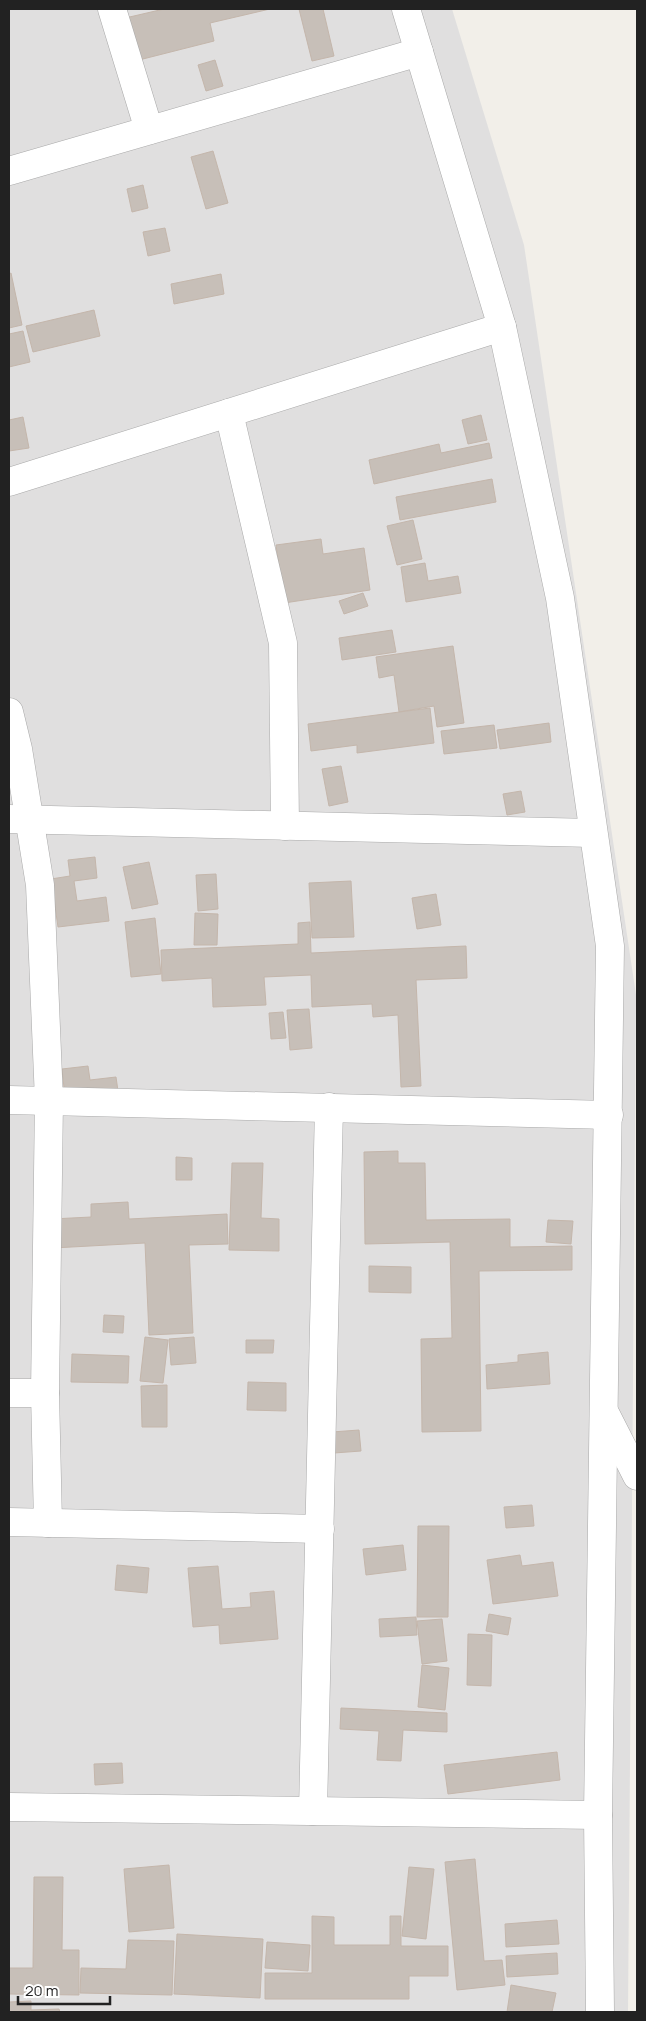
<svg xmlns="http://www.w3.org/2000/svg" width="646" height="2021" viewBox="0 0 646 2021" font-family="Manrope,sans-serif">
  <style>
    .residential { fill: #e0dfdf }
    .building { fill: #c7bfb8; stroke: #c4b6ab }
    .lines { fill: none; stroke-linecap: round; stroke-linejoin: round }
    .street-casing { stroke: #a9a9a9; stroke-width: 29 }
    .street { stroke: #fff; stroke-width: 28 }
  </style>
  <rect width="100%" height="100%" fill="#f2efe9"/>
  <path class="residential" d="M9,9H452L524,245L636,995L628,2012H9Z"/>
  <g class="building">
    <path d="M164,9H270L210,23L214,41L131,62L121,19Z"/>
    <path d="M299,9H323L334,56L312,61Z"/>
    <path d="M215,60L223,86L206,91L198,65Z"/>
    <path d="M213,151L228,203L206,209L191,157Z"/>
    <path d="M143,185L148,208L132,212L127,189Z"/>
    <path d="M165,228L170,251L148,256L143,232Z"/>
    <path d="M11,273L22,325L9,328V274Z"/>
    <path d="M221,274L224,294L174,304L171,284Z"/>
    <path d="M94,310L100,336L33,352L26,326Z"/>
    <path d="M23,331L30,362L9,367V334Z"/>
    <path d="M481,415L487,440L468,444L462,420Z"/>
    <path d="M23,417L29,448L9,451V420Z"/>
    <path d="M489,443L492,458L374,484L369,460L439,444L441,453Z"/>
    <path d="M492,479L496,502L400,520L396,497Z"/>
    <path d="M413,520L422,559L397,565L387,526Z"/>
    <path d="M321,539L323,554L364,548L370,590L284,603L276,545Z"/>
    <path d="M425,563L428,581L458,576L461,593L406,602L401,567Z"/>
    <path d="M363,593L368,606L344,614L339,601Z"/>
    <path d="M392,630L396,652L342,660L339,638Z"/>
    <path d="M453,646L464,723L437,727L434,706L399,712L394,675L379,678L376,657Z"/>
    <path d="M430,708L434,743L357,753V745L311,751L308,724Z"/>
    <path d="M549,723L551,742L500,749L497,730Z"/>
    <path d="M494,725L497,748L444,754L441,731Z"/>
    <path d="M341,766L348,802L329,806L322,769Z"/>
    <path d="M521,791L525,812L507,815L503,794Z"/>
    <path d="M95,857L97,878L74,881L77,901L106,897L109,921L58,927L51,879L70,876L68,860Z"/>
    <path d="M149,862L158,904L132,909L123,867Z"/>
    <path d="M216,874L218,909L198,911L196,875Z"/>
    <path d="M351,881L354,937L312,938L309,883Z"/>
    <path d="M436,894L441,925L417,929L412,898Z"/>
    <path d="M195,913L218,914L217,945H194Z"/>
    <path d="M155,918L161,974L131,977L125,922Z"/>
    <path d="M310,922L311,953L466,946L467,978L416,980L421,1086L401,1087L398,1015L373,1017L372,1004L312,1007L311,975L264,977L266,1005L213,1007L212,978L162,981L161,950L298,944V923Z"/>
    <path d="M309,1009L312,1048L290,1050L287,1010Z"/>
    <path d="M283,1012L286,1038L271,1039L269,1013Z"/>
    <path d="M88,1066L90,1080L116,1077L118,1091L65,1097L62,1069Z"/>
    <path d="M398,1151V1163H425L426,1220L510,1219V1247L572,1246V1270L479,1271L481,1431L422,1432L421,1339L452,1338L450,1242L365,1244L364,1152Z"/>
    <path d="M176,1157L192,1158V1180H176Z"/>
    <path d="M232,1163H263L261,1218L279,1219V1251L229,1250Z"/>
    <path d="M128,1202L129,1219L227,1214L228,1244L189,1245L193,1333L149,1335L145,1243L53,1248L52,1219L91,1217V1204Z"/>
    <path d="M548,1220L573,1221L571,1244L546,1242Z"/>
    <path d="M369,1266L411,1267V1293L369,1292Z"/>
    <path d="M104,1315L124,1316L123,1333L103,1332Z"/>
    <path d="M145,1337L168,1340L163,1383L140,1381Z"/>
    <path d="M194,1337L196,1363L171,1365L169,1339Z"/>
    <path d="M246,1340H274L273,1353H246Z"/>
    <path d="M548,1352L550,1384L487,1389L486,1365L518,1362V1355Z"/>
    <path d="M72,1354L129,1356L128,1383L71,1382Z"/>
    <path d="M248,1382L286,1383V1411L247,1410Z"/>
    <path d="M167,1385V1427H142L141,1386Z"/>
    <path d="M359,1430L361,1451L334,1453L332,1432Z"/>
    <path d="M532,1505L534,1526L506,1528L504,1507Z"/>
    <path d="M418,1526H449L448,1617H417Z"/>
    <path d="M403,1545L406,1570L366,1575L363,1549Z"/>
    <path d="M520,1555L522,1566L553,1562L558,1596L493,1604L487,1560Z"/>
    <path d="M117,1565L149,1568L147,1593L115,1590Z"/>
    <path d="M218,1566L222,1609L251,1607L250,1593L274,1591L278,1639L220,1644L219,1625L193,1627L188,1568Z"/>
    <path d="M489,1614L511,1618L508,1635L486,1631Z"/>
    <path d="M416,1617L417,1635L380,1637L379,1619Z"/>
    <path d="M442,1619L447,1661L422,1664L417,1621Z"/>
    <path d="M468,1634L492,1635L491,1686L467,1685Z"/>
    <path d="M422,1665L449,1668L445,1710L418,1707Z"/>
    <path d="M341,1708L447,1713V1732L403,1730L401,1761L377,1760L379,1731L340,1729Z"/>
    <path d="M557,1752L560,1780L448,1794L444,1765Z"/>
    <path d="M122,1763L123,1783L95,1785L94,1764Z"/>
    <path d="M475,1859L484,1961L502,1960L505,1985L457,1990L445,1862Z"/>
    <path d="M169,1865L174,1928L129,1932L124,1869Z"/>
    <path d="M409,1867L434,1869L426,1939L402,1936Z"/>
    <path d="M34,1877H63L62,1950H79V1995L9,1994V1968H33Z"/>
    <path d="M312,1916L334,1917V1945H390V1916H401V1946H448V1976H409V1999H265V1973H312Z"/>
    <path d="M557,1920L559,1944L506,1947L505,1924Z"/>
    <path d="M177,1934L263,1939L260,1998L174,1994Z"/>
    <path d="M128,1940L174,1941L172,1995L80,1993L81,1968L126,1969Z"/>
    <path d="M267,1942L310,1945L308,1971L265,1968Z"/>
    <path d="M557,1953L558,1974L507,1977L506,1956Z"/>
    <path d="M511,1985L556,1993L552,2012H507Z"/>
    <path d="M31,2001V2010L59,2009L60,2012H9V2002Z"/>
  </g>
  <g class="lines">
    <defs>
      <g id="street">
        <path d="M112,9L149,130"/>
        <path d="M406,9L502,327L560,598L610,946L598,1815L600,2012"/>
        <path d="M9,171L419,52"/>
        <path d="M229,413L283,643L285,826"/>
        <path d="M9,482L502,327"/>
        <path d="M9,712L18,749L40,885L49,1100L45,1393L48,1523"/>
        <path d="M9,819L593,833"/>
        <path d="M9,1100L609,1115"/>
        <path d="M9,1393H45"/>
        <path d="M606,1415L637,1476"/>
        <path d="M9,1522L320,1529"/>
        <path d="M9,1807L598,1815"/>
        <path d="M313,1811L329,1107"/>
      </g>
    </defs>
    <use href="#street" class="street-casing"/>
    <use href="#street" class="street"/>
  </g>
  <rect width="646" height="2021" fill="none" stroke="#222222" stroke-width="20"/>
  <path d="M18 1996v8h92v-8" fill="none" stroke="#222222" stroke-width="2.5"/>
  <text x="25" y="1996" font-size="15" fill="#222222" stroke="#ffffff" stroke-width="4" paint-order="stroke">20 m</text>
</svg>
